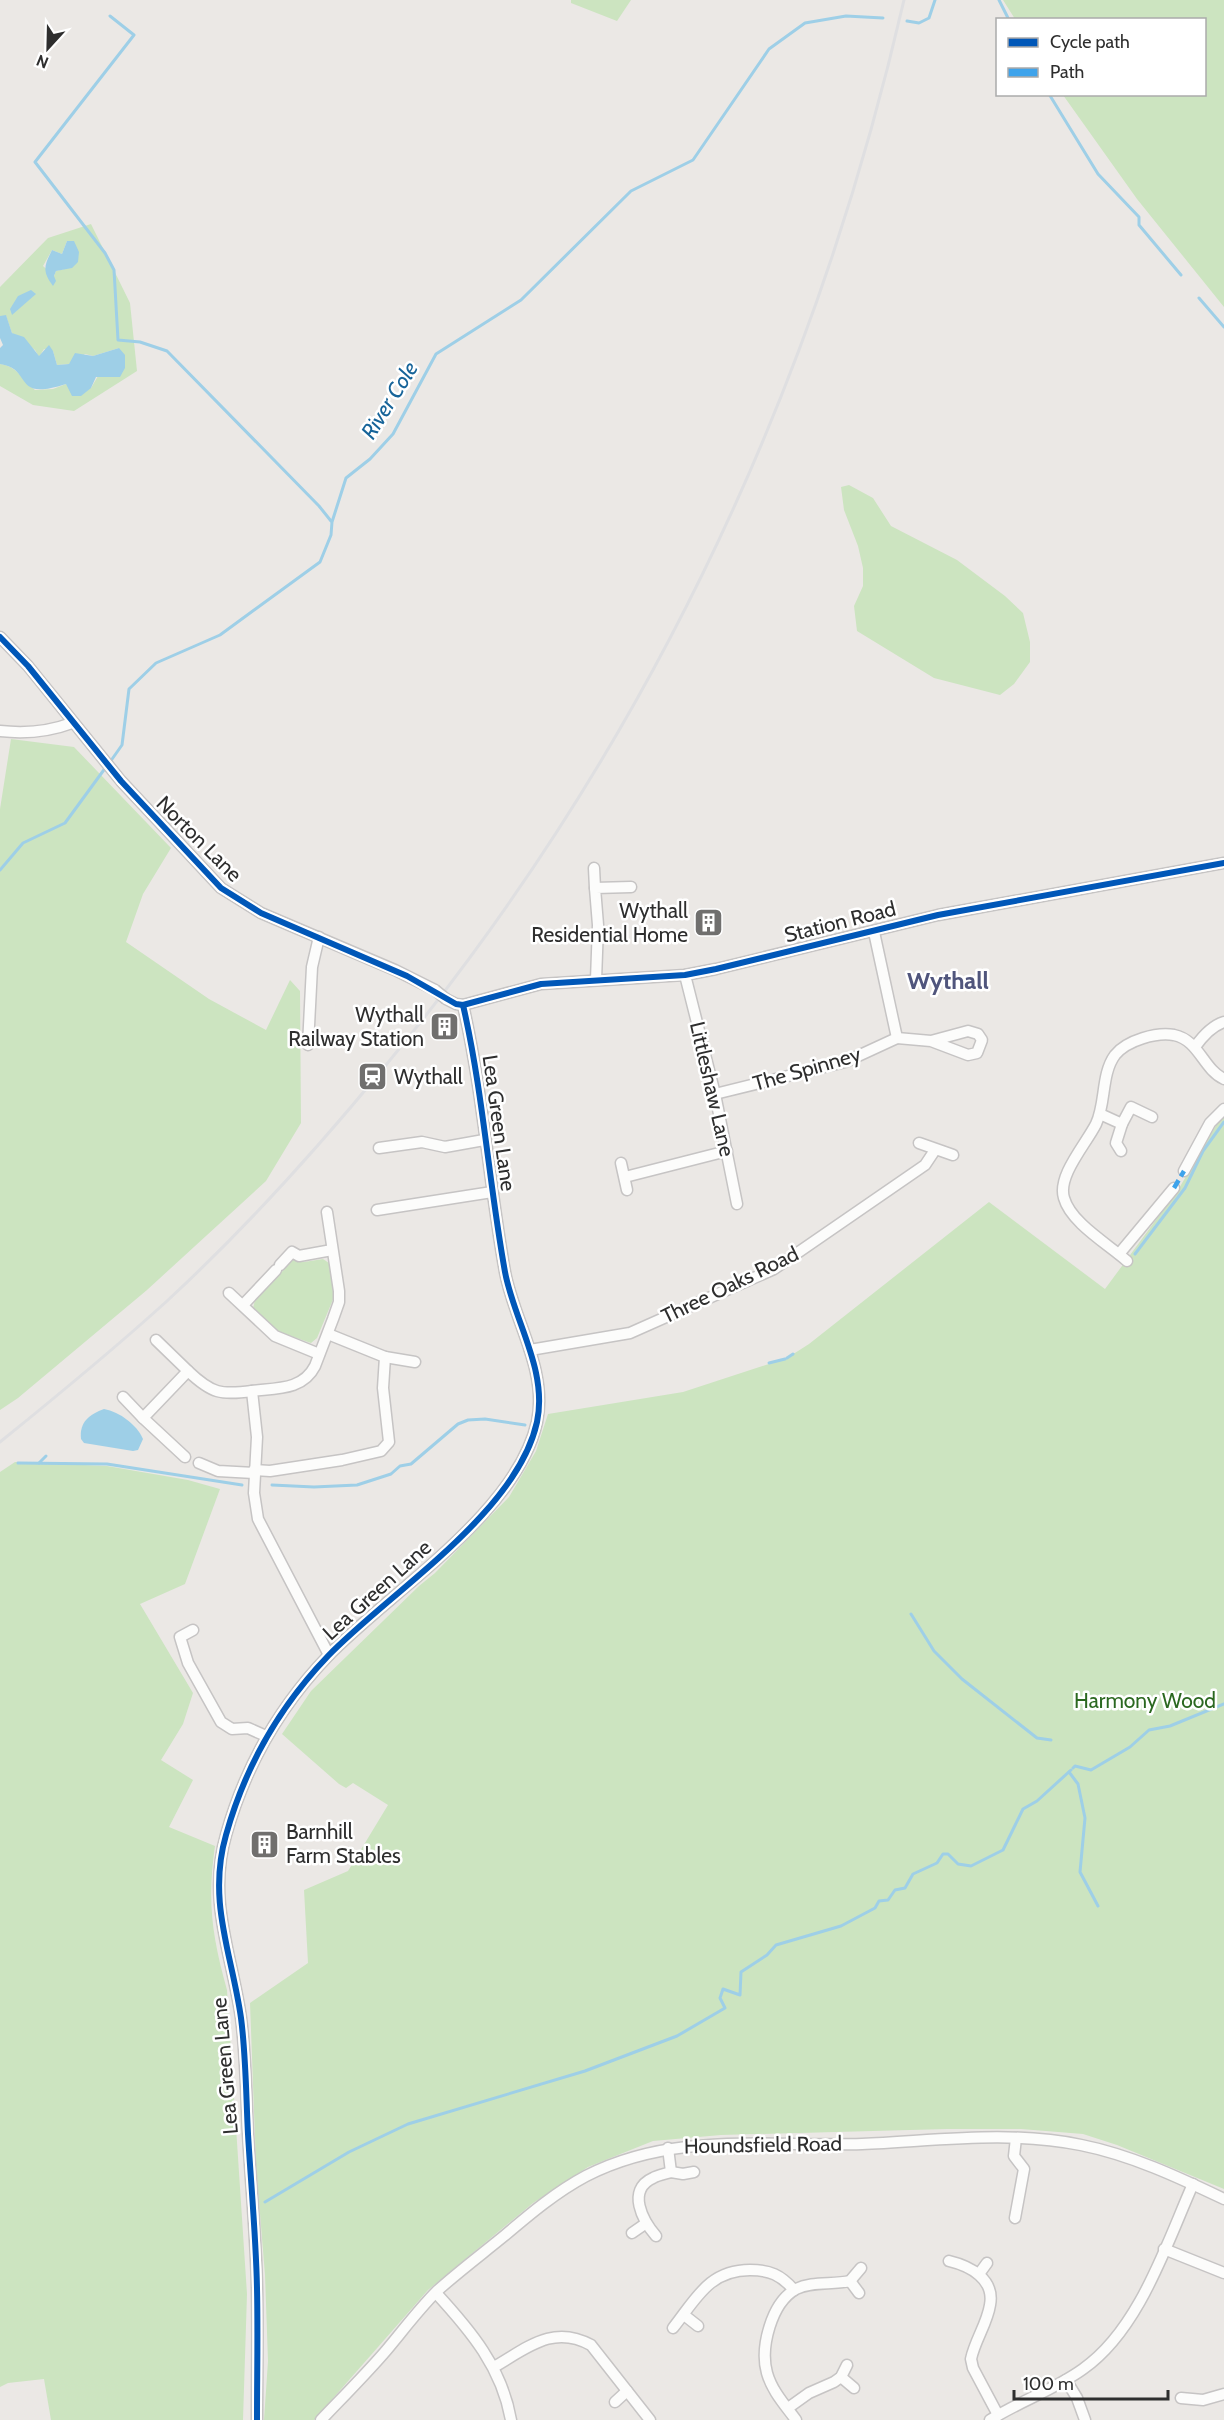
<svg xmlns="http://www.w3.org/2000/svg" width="1224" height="2420" viewBox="0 0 1224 2420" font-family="Cabin,sans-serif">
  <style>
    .green { fill: #cce4c0; fill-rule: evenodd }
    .water { fill: #9ecfe7 }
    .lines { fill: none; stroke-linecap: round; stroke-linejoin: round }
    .stream { stroke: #9ecfe7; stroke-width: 3 }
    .minor-casing { stroke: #c6c4c4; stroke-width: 13 }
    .minor { stroke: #fcfcfb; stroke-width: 10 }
    .rail { stroke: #dfdfe1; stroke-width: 3 }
    .minor-bridge-casing { stroke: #c6c4c4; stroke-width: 13; stroke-linecap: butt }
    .minor-bridge { stroke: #fcfcfb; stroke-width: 10 }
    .quiet { stroke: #3ea3eb; stroke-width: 4.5; stroke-dasharray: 9 4.5; stroke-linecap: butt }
    .cycleway-casing { stroke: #fff; stroke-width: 10 }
    .cycleway { stroke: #0057b8; stroke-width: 6 }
    .labels { text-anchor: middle; stroke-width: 5; stroke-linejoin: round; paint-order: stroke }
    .street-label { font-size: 21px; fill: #2e2e2e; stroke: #fff }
    .poi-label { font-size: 21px; fill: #2e2e2e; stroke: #fff; text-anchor: end }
    .park-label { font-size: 21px; fill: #2b6820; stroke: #fff }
    .water-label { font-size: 22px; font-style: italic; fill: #176499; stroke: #fff }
    .quarter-label { font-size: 24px; font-weight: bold; fill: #50557c; stroke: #fff }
  </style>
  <rect width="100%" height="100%" fill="#ebe8e5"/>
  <g class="green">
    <path d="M571,0H631L617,21L571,3Z"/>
    <path d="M1003,0H1224V307L1137,199L1063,95L1204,94V20L1015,19Z"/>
    <path d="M91,224L130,303L137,371L74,411L33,405L0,386V364C17,366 22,379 35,390L53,389L66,384L91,388L98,376L108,377L119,348L93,356L85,354L69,364L57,365L53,351L44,349L39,357L35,350L12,333L6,316H0V287L48,238ZM67,241L72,267L56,271L54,276L43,266L52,250L62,254Z"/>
    <path d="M849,485L873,498L891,526L957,560L1005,596L1023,613L1030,642V662L1014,684L1000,695L934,678L857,631L854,606L863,586V568L858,546L844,510L841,487Z"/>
    <path d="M11,739L74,747L171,848L143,894L126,942L209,999L266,1030L290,980L300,991L301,1123L266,1181L147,1290L18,1398L0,1410V870L7,862L0,868V809Z"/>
    <path d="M1224,1112V2189L1117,2145L1083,2134L1021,2129H947L721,2135L653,2141L588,2167L533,2203L428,2290L314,2420H264L268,2361L265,2275L256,2165L250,2003L308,1963L304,1890L348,1871L388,1805L353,1783L346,1788L339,1784L282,1734L311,1691L419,1586L435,1573L509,1497L536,1451L548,1414L683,1392L787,1358L809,1344L989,1202L1105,1289L1178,1190Z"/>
    <path d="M294,1259L304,1262L323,1259L329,1263L334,1297L317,1338L311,1343L279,1332L253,1308L255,1300Z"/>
    <path d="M15,1462L107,1466L188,1480L220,1489L185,1584L140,1604L193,1693L183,1724L161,1760L193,1780L169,1827L215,1846C207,1902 212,1936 227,1990L247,2294L243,2420H51L44,2379L8,2383L0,2387V1472Z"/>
  </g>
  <g class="water">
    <path d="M67,241H74L79,252L78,262L72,268L56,271L54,276L56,281L53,286C42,271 44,266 52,250L62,254Z"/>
    <path d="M31,290L36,294L12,315L10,309L18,296Z"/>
    <path d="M6,315L12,333L24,337L39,356L49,345L53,351L57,365L69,364L75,353L93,356L119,348L125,355V368L120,377H96L91,388L81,396H72L66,384C11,402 34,369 0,364V348L3,345L0,338V316Z"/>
    <path d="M104,1409C120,1412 137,1425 143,1439L138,1450L133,1451L84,1443L81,1439C79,1422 90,1414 104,1409Z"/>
  </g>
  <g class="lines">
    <g class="stream">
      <path d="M999,0L1009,20"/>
      <path d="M110,16L134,35L35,162L105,253L114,270L118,340L140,342L167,351L319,506L331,521"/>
      <path d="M907,21L919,23L929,18L935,0"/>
      <path d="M1049,94L1098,174L1139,217V225L1181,275"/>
      <path d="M1199,298L1224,327"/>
      <path d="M110,762L122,745L129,689L156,663L220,635L320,562L331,535L332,522L346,478L370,459L393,434L436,354L521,300L631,191L693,160L769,49L805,23L846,16L883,18"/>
      <path d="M0,870L23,843L65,823L106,767"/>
      <path d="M1135,1254L1185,1188L1203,1151L1224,1122"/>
      <path d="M787,1358L793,1354"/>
      <path d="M769,1363L785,1359"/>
      <path d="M18,1463L107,1464L242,1485"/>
      <path d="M39,1463L46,1456"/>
      <path d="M272,1485L314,1487L357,1485L391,1474L400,1466L411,1464L458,1424L468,1420L485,1419L525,1425"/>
      <path d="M911,1614L934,1651L962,1679L1037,1738L1051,1740"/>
      <path d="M1073,1768L1075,1766L1091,1770L1130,1747L1149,1730L1170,1726L1224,1704"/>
      <path d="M1069,1772L1078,1784L1085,1818L1080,1872L1098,1906"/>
      <path d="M265,2202L349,2152L408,2124L585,2071L677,2036L725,2008L720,1998L723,1989L740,1995L741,1972L767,1955L776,1945L841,1926L875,1908L879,1901L888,1900L895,1890L905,1888L913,1874L937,1863L943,1854H948L958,1864L971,1866L1003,1850L1023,1809L1037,1801L1071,1770"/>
    </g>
    <defs>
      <g id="minor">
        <path d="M0,637L28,666L121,781L221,888L261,913L395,970L435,990"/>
        <path d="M0,731C26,734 48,732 72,723"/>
        <path d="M594,868L595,888"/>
        <path d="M685,975L715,1094L737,1204"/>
        <path d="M596,980L598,925L595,888L631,887"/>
        <path d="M446,999L456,1004L463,1005L541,984L685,975L716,969L938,915L1224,863"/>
        <path d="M897,1038L931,1041L968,1055L977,1053L982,1040L978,1034L968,1031L931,1041"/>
        <path d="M308,1045L312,967L319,937"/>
        <path d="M1195,1047C1202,1037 1211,1026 1224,1022"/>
        <path d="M715,1094L845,1062L897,1038L874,932"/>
        <path d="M1100,1114L1122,1124L1116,1143L1121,1151"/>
        <path d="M1122,1124L1131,1107L1152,1117"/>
        <path d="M919,1143L953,1155"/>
        <path d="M379,1148L422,1142L445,1147L484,1140"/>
        <path d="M621,1163L627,1190"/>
        <path d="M1184,1171L1210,1123L1224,1109"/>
        <path d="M625,1177L727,1151"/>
        <path d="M377,1210L492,1192"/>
        <path d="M327,1212L339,1291V1302L333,1319L315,1366C303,1390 277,1388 252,1391L257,1437L254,1493L258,1519L329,1655"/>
        <path d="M1119,1254L1174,1188"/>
        <path d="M1127,1261C1108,1244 1071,1223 1064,1198C1057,1176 1086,1144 1096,1124C1106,1103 1101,1074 1115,1055C1127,1040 1157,1032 1174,1035C1199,1040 1203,1069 1224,1079"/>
        <path d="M280,1265L292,1252L299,1256L332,1250"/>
        <path d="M229,1293L275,1336L319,1354"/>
        <path d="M243,1305L276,1270"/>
        <path d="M156,1340L188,1371"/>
        <path d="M530,1350L630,1333L774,1269L925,1165L935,1150"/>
        <path d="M385,1357L415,1362"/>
        <path d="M123,1397L143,1418"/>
        <path d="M185,1457L143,1418L188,1371C212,1394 221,1395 252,1391"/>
        <path d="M199,1463L218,1471L254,1473"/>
        <path d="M254,1470L270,1471L342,1460L381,1451L389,1442L383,1388L385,1357L328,1334"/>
        <path d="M193,1630L180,1637L188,1663L221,1722L232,1729L248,1728L266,1736"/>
        <path d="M671,2172L683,2174L694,2172"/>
        <path d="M1015,2218L1024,2169L1014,2156L1016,2138"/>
        <path d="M632,2233L645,2224"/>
        <path d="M656,2236C643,2221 626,2190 653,2178C658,2175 665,2174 671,2172L668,2148"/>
        <path d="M1164,2249L1224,2273"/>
        <path d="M949,2261C970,2266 995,2279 990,2305C987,2324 975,2340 971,2359L973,2368L998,2415"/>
        <path d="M979,2274L987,2263"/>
        <path d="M850,2281L859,2293"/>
        <path d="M436,2293C471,2331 502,2368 511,2420"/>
        <path d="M684,2315L698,2326"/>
        <path d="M673,2328C696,2299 709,2270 750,2270C770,2270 781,2275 794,2290"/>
        <path d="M494,2367C527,2348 553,2324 591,2345L650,2420"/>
        <path d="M841,2377L854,2388"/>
        <path d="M1066,2380L1077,2398L1085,2420"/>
        <path d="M1181,2398L1203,2400L1224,2394"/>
        <path d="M615,2402L627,2391"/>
        <path d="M788,2408L809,2393L834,2382L841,2377L847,2365"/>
        <path d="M257,2420C257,2376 258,2332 257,2288C256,2237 251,2185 248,2134C246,2096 246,2056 241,2018C232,1954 207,1901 226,1835C245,1767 279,1707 328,1656C390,1592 517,1513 537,1422C548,1370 514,1321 505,1272C489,1184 483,1092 463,1005"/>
        <path d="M321,2420C342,2398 364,2376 384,2353C401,2333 418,2310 437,2291C458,2272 482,2254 504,2236C530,2214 556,2192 586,2176C673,2131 768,2147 862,2144C935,2141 1009,2130 1081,2145C1131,2155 1178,2177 1224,2199"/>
        <path d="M796,2420C785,2405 772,2391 767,2373C760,2348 771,2303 796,2289C812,2281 832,2285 850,2281L861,2268"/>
        <path d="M990,2420C1020,2401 1054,2390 1083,2369C1139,2330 1166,2245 1193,2184"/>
      </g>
    </defs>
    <use href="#minor" class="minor-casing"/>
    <use href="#minor" class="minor"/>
    <path class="rail" d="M0,1442C57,1396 113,1350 167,1301C246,1228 318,1148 386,1065C645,751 813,396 904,0"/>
    <defs>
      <path id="minor-bridge" d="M435,990L446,999"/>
    </defs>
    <use href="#minor-bridge" class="minor-bridge-casing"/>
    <use href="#minor-bridge" class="minor-bridge"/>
    <path class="quiet" d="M1174,1188L1184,1171"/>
    <defs>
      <g id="cycleway">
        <path d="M0,637L28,666L121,781L221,888L261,913L407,976L456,1004L463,1005L541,984L685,975L716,969L938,915L1224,863"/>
        <path d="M257,2420C257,2376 258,2332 257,2288C256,2237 251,2185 248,2134C246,2096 246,2056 241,2018C232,1954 207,1901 226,1835C245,1767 279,1707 328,1656C390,1592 517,1513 537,1422C548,1370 514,1321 505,1272C489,1184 483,1092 463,1005"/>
      </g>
    </defs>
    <use href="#cycleway" class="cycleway-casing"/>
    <use href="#cycleway" class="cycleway"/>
  </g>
  <defs>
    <symbol id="building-square" viewBox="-11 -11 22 22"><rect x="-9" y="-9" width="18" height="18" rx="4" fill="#706f6e" stroke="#fff"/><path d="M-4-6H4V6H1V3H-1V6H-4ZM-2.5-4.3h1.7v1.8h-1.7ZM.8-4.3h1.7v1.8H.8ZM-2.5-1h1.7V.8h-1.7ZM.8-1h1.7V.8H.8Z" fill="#fff"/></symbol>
    <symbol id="station-square" viewBox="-11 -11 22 22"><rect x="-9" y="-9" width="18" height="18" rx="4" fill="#706f6e" stroke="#fff"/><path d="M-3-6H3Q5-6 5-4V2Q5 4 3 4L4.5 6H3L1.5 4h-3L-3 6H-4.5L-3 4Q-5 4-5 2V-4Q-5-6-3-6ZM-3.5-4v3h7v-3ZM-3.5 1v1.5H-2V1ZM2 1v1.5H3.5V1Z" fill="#fff"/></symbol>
  </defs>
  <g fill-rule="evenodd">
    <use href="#building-square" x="692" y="906" width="33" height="33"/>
    <use href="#building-square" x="428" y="1010" width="33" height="33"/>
    <use href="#station-square" x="356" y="1060" width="33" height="33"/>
    <use href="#building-square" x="248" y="1828" width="33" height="33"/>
  </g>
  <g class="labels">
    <g class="street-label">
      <text transform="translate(199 839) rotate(45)" y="7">Norton Lane</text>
      <text transform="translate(840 922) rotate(-14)" y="7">Station Road</text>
      <text transform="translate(807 1069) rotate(-16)" y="7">The Spinney</text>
      <text transform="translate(712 1089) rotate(77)" y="7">Littleshaw Lane</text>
      <text transform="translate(499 1123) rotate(82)" y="7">Lea Green Lane</text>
      <text transform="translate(730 1285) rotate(-26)" y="7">Three Oaks Road</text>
      <text transform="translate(377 1590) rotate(-42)" y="7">Lea Green Lane</text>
      <text transform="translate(225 2066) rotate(-95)" y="7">Lea Green Lane</text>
      <text transform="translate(763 2145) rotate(-1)" y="7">Houndsfield Road</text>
    </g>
    <g class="poi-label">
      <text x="688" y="918">Wythall<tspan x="688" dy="24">Residential Home</tspan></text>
      <text x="424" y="1022">Wythall<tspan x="424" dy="24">Railway Station</tspan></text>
      <text x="394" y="1084" text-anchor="start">Wythall</text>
      <text x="286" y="1839" text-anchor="start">Barnhill<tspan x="286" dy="24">Farm Stables</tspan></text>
    </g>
    <g class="park-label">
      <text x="1145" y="1708">Harmony Wood</text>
    </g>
    <g class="water-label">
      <text transform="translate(389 400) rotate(-58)" y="8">River Cole</text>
    </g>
    <g class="quarter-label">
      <text x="948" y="989">Wythall</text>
    </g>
  </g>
  <rect x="996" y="18" width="210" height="78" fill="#ffffff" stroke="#ababab" stroke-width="1.5"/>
  <rect x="1008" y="38" width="30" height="9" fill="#0057b8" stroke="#ababab" stroke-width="1.5"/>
  <text x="1050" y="48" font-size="18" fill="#2e2e2e">Cycle path</text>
  <rect x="1008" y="68" width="30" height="9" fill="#3ea3eb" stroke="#ababab" stroke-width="1.5"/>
  <text x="1050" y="78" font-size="18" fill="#2e2e2e">Path</text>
  <g transform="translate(48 48) rotate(202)" stroke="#ffffff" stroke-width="4.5" paint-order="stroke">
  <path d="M0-4.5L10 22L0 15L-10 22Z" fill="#2e2e2e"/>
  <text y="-9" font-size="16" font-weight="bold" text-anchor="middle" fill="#2e2e2e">N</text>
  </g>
  <path d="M1014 2390v9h154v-9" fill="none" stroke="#2e2e2e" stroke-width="3"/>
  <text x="1023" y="2390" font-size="18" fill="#2e2e2e" stroke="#ffffff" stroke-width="4.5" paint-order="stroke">100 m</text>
</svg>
